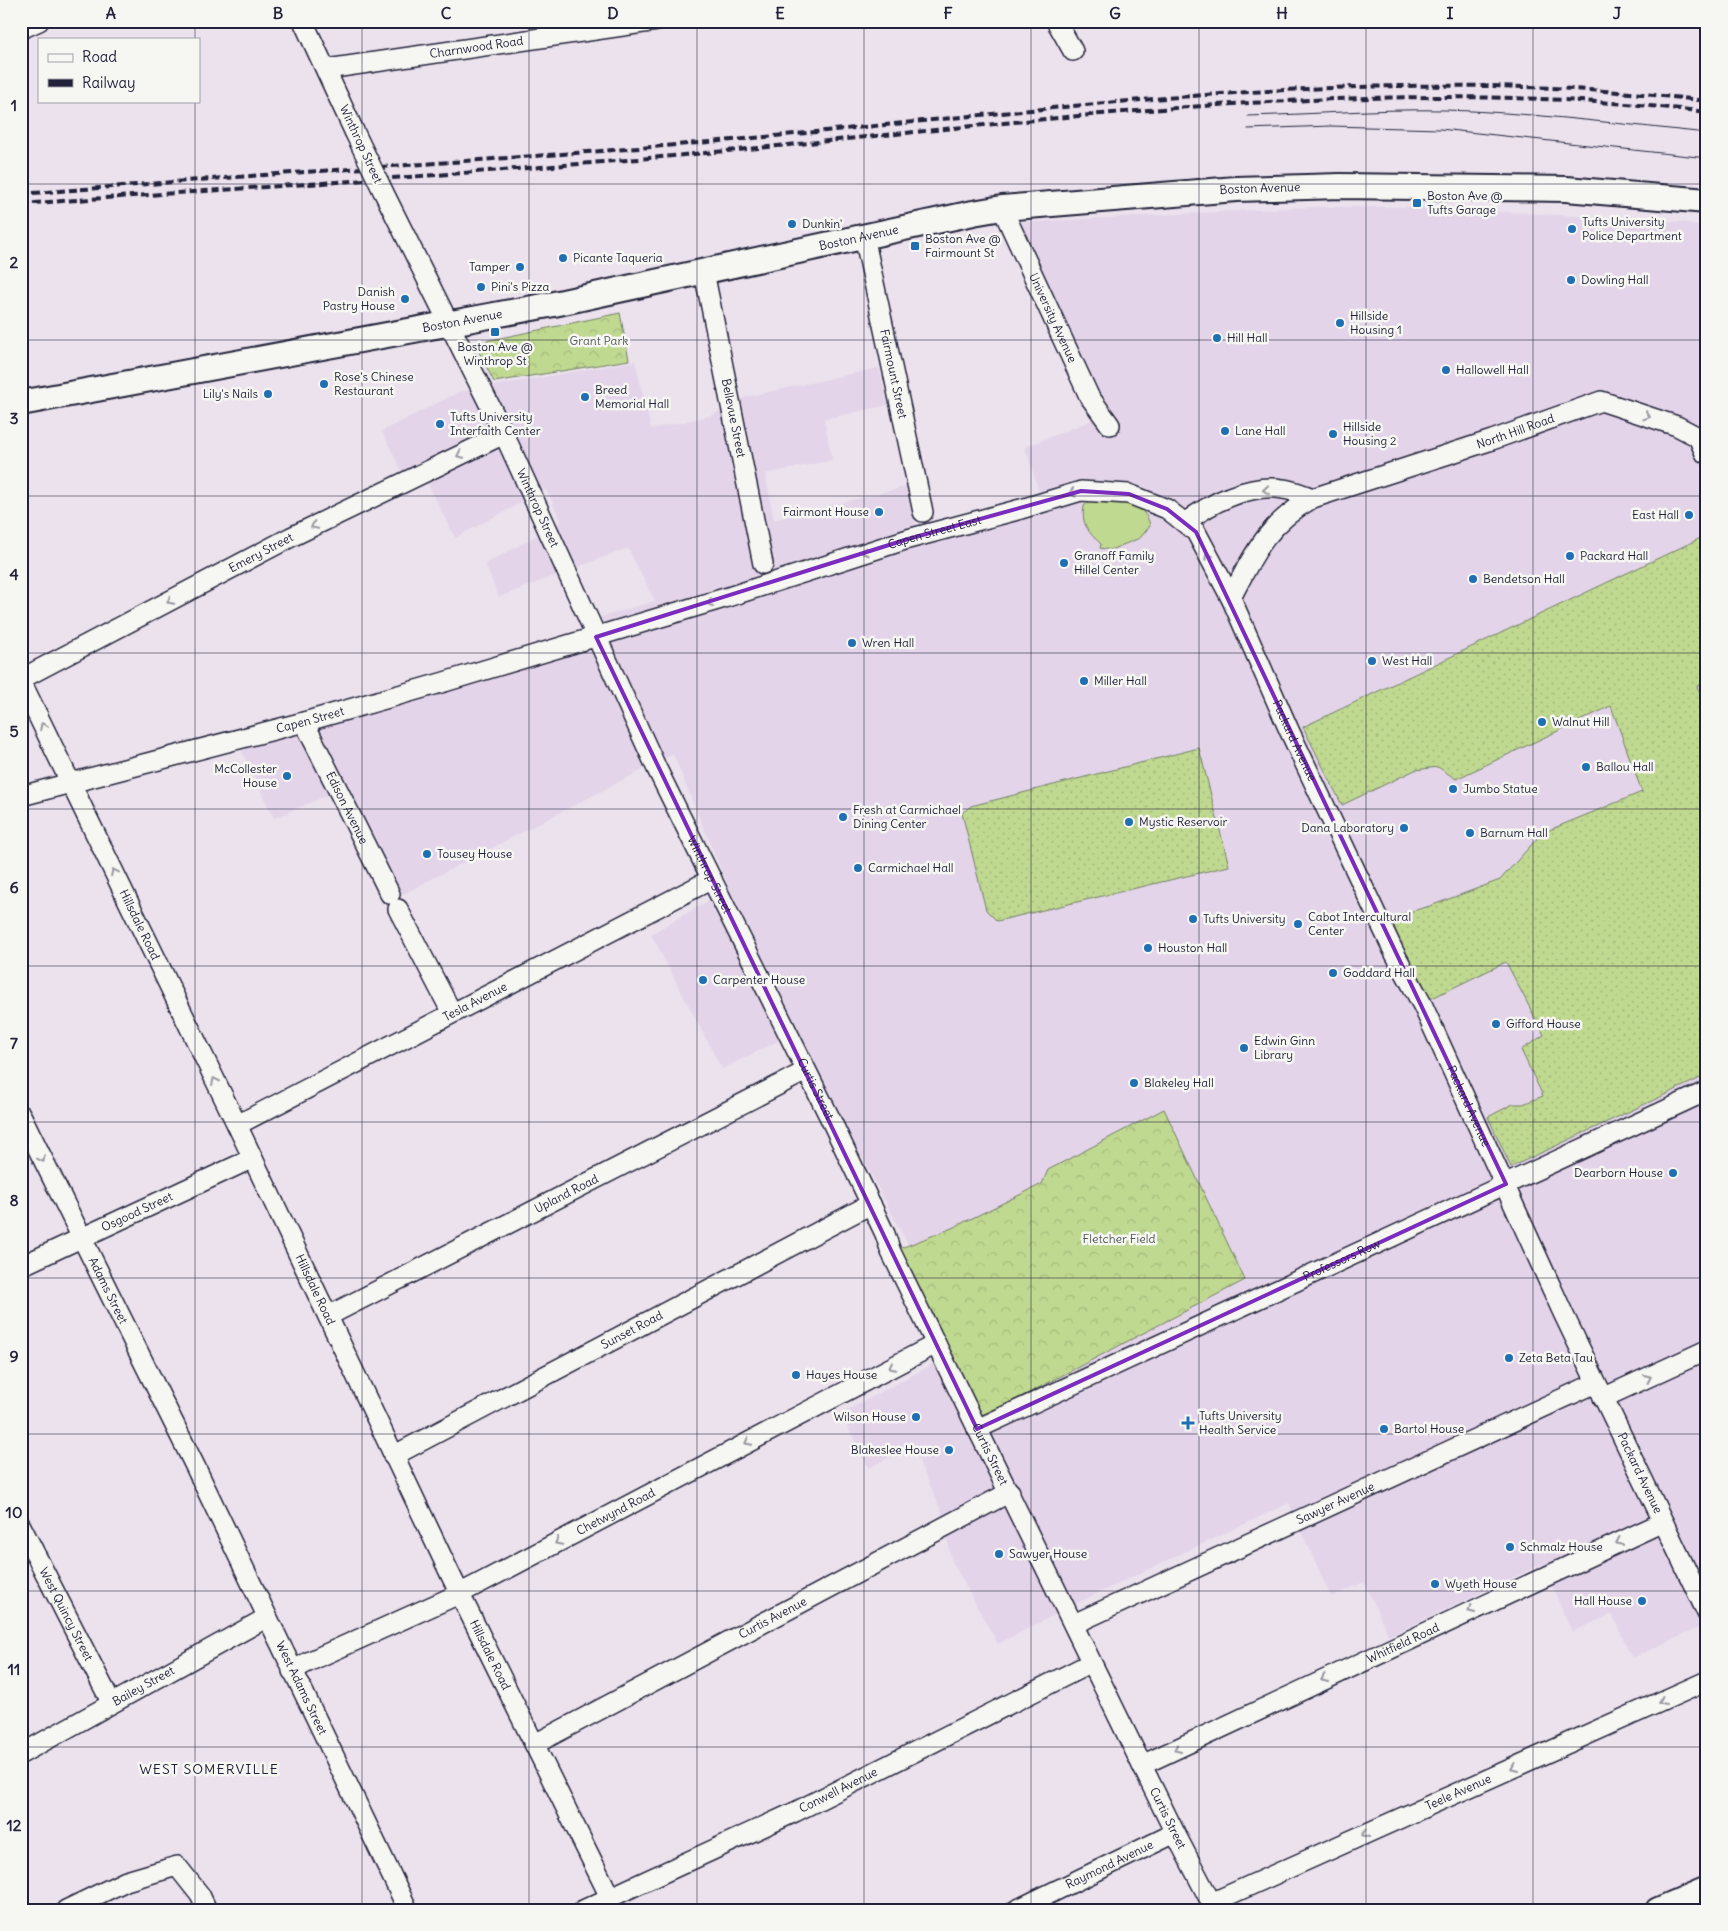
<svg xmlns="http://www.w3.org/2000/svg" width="1728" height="1931" viewBox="0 0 1728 1931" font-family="Delius,sans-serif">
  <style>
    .built { fill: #e3d4e9 }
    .grass { fill: url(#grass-dots); stroke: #717e66 }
    .forest { fill: url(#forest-crowns); stroke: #717e66 }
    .garden { fill: #c0d990; stroke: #717e66 }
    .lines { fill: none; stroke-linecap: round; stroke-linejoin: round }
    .minor-casing { stroke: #22223b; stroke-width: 22 }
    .major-casing { stroke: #22223b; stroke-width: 28 }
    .minor { stroke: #f6f6f2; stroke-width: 19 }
    .major { stroke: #f6f6f2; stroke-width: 24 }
    .tram { stroke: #22223b; stroke-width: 1 }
    .rail { stroke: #22223b; stroke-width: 4; stroke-dasharray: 8 4; stroke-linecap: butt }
    .minor-bridge-casing { stroke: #22223b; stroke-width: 22; stroke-linecap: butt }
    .minor-bridge { stroke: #f6f6f2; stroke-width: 19 }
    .oneway { stroke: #9797a0 }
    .marked { fill: none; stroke: #7b2cbf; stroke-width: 4; stroke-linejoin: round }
    .grid { fill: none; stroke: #22223b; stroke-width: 1; stroke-opacity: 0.55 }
    .poi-dot { fill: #1f6fb2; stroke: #f6f6f2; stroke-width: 2 }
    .labels { text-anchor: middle; stroke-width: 5; stroke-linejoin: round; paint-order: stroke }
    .street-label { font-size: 12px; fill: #22223b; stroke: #f6f6f2 }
    .poi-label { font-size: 12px; fill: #22223b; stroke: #f6f6f2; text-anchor: start }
    .park-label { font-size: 12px; fill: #515954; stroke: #f6f6f2 }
    .neighbourhood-label { font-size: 14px; letter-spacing: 1px; fill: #22223b; stroke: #f6f6f2 }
    .neatline { fill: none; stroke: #22223b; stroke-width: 2 }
    .grid-label { font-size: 16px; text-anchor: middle; font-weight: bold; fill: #22223b }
  </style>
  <defs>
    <pattern id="grass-dots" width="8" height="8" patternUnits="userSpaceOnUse" patternTransform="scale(1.25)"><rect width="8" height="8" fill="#c0d990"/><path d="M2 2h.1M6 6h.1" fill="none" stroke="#a5ba7d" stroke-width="1.8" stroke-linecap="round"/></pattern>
    <pattern id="forest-crowns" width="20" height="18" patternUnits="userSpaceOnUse" patternTransform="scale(1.25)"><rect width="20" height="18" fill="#c0d990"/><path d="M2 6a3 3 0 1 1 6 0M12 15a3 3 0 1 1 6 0" fill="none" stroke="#a5ba7d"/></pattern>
  </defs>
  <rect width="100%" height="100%" fill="#ebe2ed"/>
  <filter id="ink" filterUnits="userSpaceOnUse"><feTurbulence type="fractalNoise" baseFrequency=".02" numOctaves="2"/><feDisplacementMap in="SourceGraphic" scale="10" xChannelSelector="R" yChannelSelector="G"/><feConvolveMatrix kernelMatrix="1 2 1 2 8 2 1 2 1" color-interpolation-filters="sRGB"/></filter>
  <g filter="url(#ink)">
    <path class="built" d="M1313,207H1417L1681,222L1707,226V1624L1632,1658L1612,1614L1572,1632L1542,1564L1389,1636L1364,1582L1331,1597L1289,1503L1079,1602L998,1644L952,1561L941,1510L912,1445L869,1468L841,1414L959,1350L913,1254L796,1032L722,1069L651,934L729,889L673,754L399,896L333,793L274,818L239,745L607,633L601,617L655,601L628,548L499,597L485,564L562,522L546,489L455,538L418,464L402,472L382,431L459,392L635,361L651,429L710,416L746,397L879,368L888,405L824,419L832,460L765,474L774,520L908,486L921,546L1045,510L1025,447L1088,422L1102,410L1013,223Z"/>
    <g class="grass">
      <path d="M1707,535V682L1697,686L1707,707V1075L1511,1167L1488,1117L1513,1104H1523L1543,1096L1521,1050L1544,1035L1506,962L1430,999L1397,935L1391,917L1430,906L1500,880L1542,833L1642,792L1611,706L1456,779L1438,767L1415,770L1342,805L1303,727Z"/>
      <path d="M1199,748L1229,866L997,921L986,910L962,813L971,806Z"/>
    </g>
    <g class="forest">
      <path d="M620,313L629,360L494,382L478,350L477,345L486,341Z"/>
      <path d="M1164,1109L1245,1280L973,1422L891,1252L952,1228L1042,1184L1048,1170Z"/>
    </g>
    <path class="garden" d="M1106,498C1123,501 1147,505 1150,526L1140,538L1110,550L1100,548L1101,544C1088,532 1081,524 1084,506L1090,501Z"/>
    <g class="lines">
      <defs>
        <g id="minor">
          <path d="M303,21L354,131"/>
          <path d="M1056,21L1073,51"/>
          <path d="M21,29L39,21"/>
          <path id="s1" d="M327,69L657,21"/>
          <path id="s2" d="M382,189L504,434L657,769L829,1116L885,1234L891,1252L1175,1833L1215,1910"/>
          <path id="s3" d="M1002,208L1089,396L1110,425"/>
          <path id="s4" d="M864,236L923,512"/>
          <path id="s5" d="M704,272L763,564"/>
          <path d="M1185,523C1209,503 1251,483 1283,489C1293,490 1304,495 1313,498"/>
          <path id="s6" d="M1231,598C1254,553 1267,524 1313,498L1492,440L1601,401L1677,426L1698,437L1705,453"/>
          <path id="s7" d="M21,679L291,537L504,434"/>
          <path id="s8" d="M21,681L237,1125L453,1580L610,1897"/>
          <path id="s9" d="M304,722L390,894"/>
          <path id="s10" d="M21,796L304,722L441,683L728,597L908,539L1021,509L1081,491L1129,494L1167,509L1196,532L1231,598L1289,730L1394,952L1423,1006L1563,1313L1707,1613"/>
          <path d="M398,909L452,1013"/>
          <path id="s11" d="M21,1115L195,1466L408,1910"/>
          <path id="s12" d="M237,1125L712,879"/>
          <path id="s13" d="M21,1266L251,1159"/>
          <path id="s14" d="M328,1316L806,1071"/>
          <path d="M1603,1398L1707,1350"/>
          <path id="s15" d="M977,1429L1707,1091"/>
          <path id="s16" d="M393,1456L871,1204"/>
          <path id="s17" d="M21,1526L111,1702"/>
          <path id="s18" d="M1074,1624L1596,1383"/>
          <path id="s19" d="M292,1671L308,1662L459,1594L936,1344"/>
          <path id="s20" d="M535,1744L1010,1492"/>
          <path id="s21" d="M21,1754L266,1618"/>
          <path id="s22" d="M1142,1765L1663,1522"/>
          <path id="s23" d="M1211,1903L1707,1681"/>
          <path d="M66,1910L126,1881L177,1866L200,1895L207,1910"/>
          <path id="s24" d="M583,1910L795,1812L1091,1663"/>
          <path id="s25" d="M1016,1910L1175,1833"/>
        </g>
        <g id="major">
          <path id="s26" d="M21,403L554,304L973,213L1002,208L1236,189L1340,186L1566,189L1707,201"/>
          <path d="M1658,1910L1707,1889"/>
        </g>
      </defs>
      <use href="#minor" class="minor-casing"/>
      <use href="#major" class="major-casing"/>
      <use href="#minor" class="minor"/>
      <use href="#major" class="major"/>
      <g class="tram">
        <path d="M1248,116C1323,114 1398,107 1472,111C1551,115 1629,125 1707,133"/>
        <path d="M1248,129L1331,126L1440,129L1707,158"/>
      </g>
      <g class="rail">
        <path d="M21,194C126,186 230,177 335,170C481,160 629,150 775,136C1084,106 1397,62 1707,101"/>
        <path d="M21,204C267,186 513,172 758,148C1073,117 1390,74 1707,112"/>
      </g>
      <defs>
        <path id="minor-bridge" d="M354,131L382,189"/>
      </defs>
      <use href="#minor-bridge" class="minor-bridge-casing"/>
      <use href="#minor-bridge" class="minor-bridge"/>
    </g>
    <defs><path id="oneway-chevron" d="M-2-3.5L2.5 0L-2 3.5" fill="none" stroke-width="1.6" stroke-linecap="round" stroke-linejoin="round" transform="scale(1.25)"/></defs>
    <g class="oneway">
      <use href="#oneway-chevron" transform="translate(1647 416) rotate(18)"/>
      <use href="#oneway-chevron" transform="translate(460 455) rotate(154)"/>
      <use href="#oneway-chevron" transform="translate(1266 490) rotate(175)"/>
      <use href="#oneway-chevron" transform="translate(1072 493) rotate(163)"/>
      <use href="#oneway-chevron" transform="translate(314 526) rotate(154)"/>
      <use href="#oneway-chevron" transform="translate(865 552) rotate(162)"/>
      <use href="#oneway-chevron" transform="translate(1208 556) rotate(-116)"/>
      <use href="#oneway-chevron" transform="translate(170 601) rotate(152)"/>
      <use href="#oneway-chevron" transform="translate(710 603) rotate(163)"/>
      <use href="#oneway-chevron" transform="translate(43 726) rotate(-116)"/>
      <use href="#oneway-chevron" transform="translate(114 872) rotate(-116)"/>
      <use href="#oneway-chevron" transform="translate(215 1081) rotate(-116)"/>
      <use href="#oneway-chevron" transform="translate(42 1159) rotate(64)"/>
      <use href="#oneway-chevron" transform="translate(892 1367) rotate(152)"/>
      <use href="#oneway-chevron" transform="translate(1648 1378) rotate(-25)"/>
      <use href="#oneway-chevron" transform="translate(748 1442) rotate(152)"/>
      <use href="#oneway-chevron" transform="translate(558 1542) rotate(152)"/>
      <use href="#oneway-chevron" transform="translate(1619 1542) rotate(155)"/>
      <use href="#oneway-chevron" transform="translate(1471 1610) rotate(155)"/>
      <use href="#oneway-chevron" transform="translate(1324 1679) rotate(155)"/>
      <use href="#oneway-chevron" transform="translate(1662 1701) rotate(156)"/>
      <use href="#oneway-chevron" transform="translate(1177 1749) rotate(155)"/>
      <use href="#oneway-chevron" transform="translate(1514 1768) rotate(156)"/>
      <use href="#oneway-chevron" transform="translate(1365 1834) rotate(156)"/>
    </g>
  </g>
  <path class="marked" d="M1081,491L1129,494L1167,509L1196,532L1506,1184L977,1429L596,637L908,539Z"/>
  <path class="grid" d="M195,21V39M362,21V1910M529,21V1910M697,21V1910M864,21V1910M1031,21V1910M1199,21V1910M1366,21V1910M1533,21V1910M195,101V1910M21,184H1707M21,340H1707M21,496H1707M21,653H1707M21,809H1707M21,966H1707M21,1122H1707M21,1278H1707M21,1434H1707M21,1591H1707M21,1747H1707"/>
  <g class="poi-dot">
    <rect x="1412" y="198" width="10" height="10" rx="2.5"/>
    <circle cx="792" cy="224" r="5"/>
    <circle cx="1572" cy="229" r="5"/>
    <rect x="910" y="241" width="10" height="10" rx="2.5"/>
    <circle cx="563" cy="258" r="5"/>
    <circle cx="520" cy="267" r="5"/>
    <circle cx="1571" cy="280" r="5"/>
    <circle cx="481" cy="287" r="5"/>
    <circle cx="405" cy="299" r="5"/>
    <circle cx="1340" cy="323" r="5"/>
    <rect x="490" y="327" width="10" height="10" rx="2.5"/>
    <circle cx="1217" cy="338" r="5"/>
    <circle cx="1446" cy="370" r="5"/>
    <circle cx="324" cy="384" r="5"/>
    <circle cx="268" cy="394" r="5"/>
    <circle cx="585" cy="397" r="5"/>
    <circle cx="440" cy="424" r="5"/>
    <circle cx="1225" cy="431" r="5"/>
    <circle cx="1333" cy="434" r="5"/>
    <circle cx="879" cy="512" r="5"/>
    <circle cx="1689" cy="515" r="5"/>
    <circle cx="1570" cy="556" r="5"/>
    <circle cx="1064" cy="563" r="5"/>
    <circle cx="1473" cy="579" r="5"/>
    <circle cx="852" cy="643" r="5"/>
    <circle cx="1372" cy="661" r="5"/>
    <circle cx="1084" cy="681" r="5"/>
    <circle cx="1542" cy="722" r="5"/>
    <circle cx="1586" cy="767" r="5"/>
    <circle cx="287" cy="776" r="5"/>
    <circle cx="1453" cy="789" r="5"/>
    <circle cx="843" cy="817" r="5"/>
    <circle cx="1129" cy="822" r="5"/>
    <circle cx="1404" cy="828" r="5"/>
    <circle cx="1470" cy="833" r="5"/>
    <circle cx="427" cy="854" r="5"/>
    <circle cx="858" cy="868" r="5"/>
    <circle cx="1193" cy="919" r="5"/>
    <circle cx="1298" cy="924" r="5"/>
    <circle cx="1148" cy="948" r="5"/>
    <circle cx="1333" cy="973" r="5"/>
    <circle cx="703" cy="980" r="5"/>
    <circle cx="1496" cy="1024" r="5"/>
    <circle cx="1244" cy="1048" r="5"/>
    <circle cx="1134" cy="1083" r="5"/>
    <circle cx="1673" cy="1173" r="5"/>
    <circle cx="1509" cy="1358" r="5"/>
    <circle cx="796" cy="1375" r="5"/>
    <circle cx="916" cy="1417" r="5"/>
    <path d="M1185.5 1415.5h5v5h5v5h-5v5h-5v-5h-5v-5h5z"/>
    <circle cx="1384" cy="1429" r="5"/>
    <circle cx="949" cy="1450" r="5"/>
    <circle cx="1510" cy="1547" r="5"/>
    <circle cx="999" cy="1554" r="5"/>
    <circle cx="1435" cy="1584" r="5"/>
    <circle cx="1642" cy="1601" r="5"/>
  </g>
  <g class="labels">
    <g class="street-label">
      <text dy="4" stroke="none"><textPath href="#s1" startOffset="151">Charnwood Road</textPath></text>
      <text transform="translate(361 144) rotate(65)" y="4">Winthrop Street</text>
      <text dy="4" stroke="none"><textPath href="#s26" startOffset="1259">Boston Avenue</textPath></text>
      <text dy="4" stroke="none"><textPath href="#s26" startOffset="854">Boston Avenue</textPath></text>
      <text dy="4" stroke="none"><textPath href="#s3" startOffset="121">University Avenue</textPath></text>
      <text dy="4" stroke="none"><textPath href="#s26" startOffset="449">Boston Avenue</textPath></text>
      <text dy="4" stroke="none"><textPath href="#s4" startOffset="141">Fairmount Street</textPath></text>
      <text dy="4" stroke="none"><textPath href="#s5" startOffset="149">Bellevue Street</textPath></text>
      <text dy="4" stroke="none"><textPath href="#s6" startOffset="345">North Hill Road</textPath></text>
      <text dy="4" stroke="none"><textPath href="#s2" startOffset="355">Winthrop Street</textPath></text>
      <text dy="4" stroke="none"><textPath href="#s10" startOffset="951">Capen Street East</textPath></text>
      <text dy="4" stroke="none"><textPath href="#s7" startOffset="271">Emery Street</textPath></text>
      <text dy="4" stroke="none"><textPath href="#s10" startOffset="299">Capen Street</textPath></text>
      <text dy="4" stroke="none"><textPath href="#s10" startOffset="1460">Packard Avenue</textPath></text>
      <text dy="4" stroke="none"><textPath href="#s9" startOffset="96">Edison Avenue</textPath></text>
      <text dy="4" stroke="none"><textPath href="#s2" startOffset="760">Winthrop Street</textPath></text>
      <text dy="4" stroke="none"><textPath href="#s8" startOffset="271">Hillsdale Road</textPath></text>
      <text dy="4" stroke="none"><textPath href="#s12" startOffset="268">Tesla Avenue</textPath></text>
      <text dy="4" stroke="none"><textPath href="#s2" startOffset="999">Curtis Street</textPath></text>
      <text dy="4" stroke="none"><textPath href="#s10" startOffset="1865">Packard Avenue</textPath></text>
      <text dy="4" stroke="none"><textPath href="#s14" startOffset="268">Upland Road</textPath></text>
      <text dy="4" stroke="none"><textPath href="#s13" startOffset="128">Osgood Street</textPath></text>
      <text dy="4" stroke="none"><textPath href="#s15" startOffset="402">Professors Row</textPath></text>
      <text dy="4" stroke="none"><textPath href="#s8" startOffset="676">Hillsdale Road</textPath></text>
      <text dy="4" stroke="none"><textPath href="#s11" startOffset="196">Adams Street</textPath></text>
      <text dy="4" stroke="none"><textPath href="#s16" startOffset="270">Sunset Road</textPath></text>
      <text dy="4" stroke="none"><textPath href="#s2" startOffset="1404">Curtis Street</textPath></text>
      <text dy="4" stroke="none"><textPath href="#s10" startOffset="2270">Packard Avenue</textPath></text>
      <text dy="4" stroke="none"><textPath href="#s18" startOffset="288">Sawyer Avenue</textPath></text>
      <text dy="4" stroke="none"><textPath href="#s19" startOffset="361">Chetwynd Road</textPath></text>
      <text dy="4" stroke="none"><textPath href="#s17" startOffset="99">West Quincy Street</textPath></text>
      <text dy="4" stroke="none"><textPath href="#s20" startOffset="269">Curtis Avenue</textPath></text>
      <text dy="4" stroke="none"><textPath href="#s22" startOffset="288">Whitfield Road</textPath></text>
      <text dy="4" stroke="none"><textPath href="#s8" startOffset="1081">Hillsdale Road</textPath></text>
      <text dy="4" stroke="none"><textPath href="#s21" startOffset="140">Bailey Street</textPath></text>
      <text dy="4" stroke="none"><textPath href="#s11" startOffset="638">West Adams Street</textPath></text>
      <text dy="4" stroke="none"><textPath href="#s24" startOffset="282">Conwell Avenue</textPath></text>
      <text dy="4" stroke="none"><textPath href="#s23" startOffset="271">Teele Avenue</textPath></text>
      <text dy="4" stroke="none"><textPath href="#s2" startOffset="1809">Curtis Street</textPath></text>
      <text dy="4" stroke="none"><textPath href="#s25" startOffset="104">Raymond Avenue</textPath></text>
    </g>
    <g class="poi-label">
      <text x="1427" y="200">Boston Ave @<tspan x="1427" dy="14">Tufts Garage</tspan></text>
      <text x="1582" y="226">Tufts University<tspan x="1582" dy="14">Police Department</tspan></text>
      <text x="802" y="228">Dunkin'</text>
      <text x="925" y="243">Boston Ave @<tspan x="925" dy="14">Fairmount St</tspan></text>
      <text x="573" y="262">Picante Taqueria</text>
      <text x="510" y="271" text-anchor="end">Tamper</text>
      <text x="1581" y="284">Dowling Hall</text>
      <text x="491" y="291">Pini's Pizza</text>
      <text x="395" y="296" text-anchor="end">Danish<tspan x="395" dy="14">Pastry House</tspan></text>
      <text x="1350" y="320">Hillside<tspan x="1350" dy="14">Housing 1</tspan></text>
      <text x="1227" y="342">Hill Hall</text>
      <text x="495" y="351" text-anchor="middle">Boston Ave @<tspan x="495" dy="14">Winthrop St</tspan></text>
      <text x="1456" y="374">Hallowell Hall</text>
      <text x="334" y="381">Rose's Chinese<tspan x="334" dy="14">Restaurant</tspan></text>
      <text x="595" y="394">Breed<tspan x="595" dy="14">Memorial Hall</tspan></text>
      <text x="258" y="398" text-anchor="end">Lily's Nails</text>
      <text x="450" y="421">Tufts University<tspan x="450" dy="14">Interfaith Center</tspan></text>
      <text x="1343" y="431">Hillside<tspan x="1343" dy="14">Housing 2</tspan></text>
      <text x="1235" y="435">Lane Hall</text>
      <text x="869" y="516" text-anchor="end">Fairmont House</text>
      <text x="1679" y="519" text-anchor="end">East Hall</text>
      <text x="1074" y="560">Granoff Family<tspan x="1074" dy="14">Hillel Center</tspan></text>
      <text x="1580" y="560">Packard Hall</text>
      <text x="1483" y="583">Bendetson Hall</text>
      <text x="862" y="647">Wren Hall</text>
      <text x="1382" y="665">West Hall</text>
      <text x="1094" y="685">Miller Hall</text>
      <text x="1552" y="726">Walnut Hill</text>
      <text x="1596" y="771">Ballou Hall</text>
      <text x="277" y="773" text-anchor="end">McCollester<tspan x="277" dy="14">House</tspan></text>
      <text x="1463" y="793">Jumbo Statue</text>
      <text x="853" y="814">Fresh at Carmichael<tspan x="853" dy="14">Dining Center</tspan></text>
      <text x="1139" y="826">Mystic Reservoir</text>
      <text x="1394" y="832" text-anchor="end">Dana Laboratory</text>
      <text x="1480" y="837">Barnum Hall</text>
      <text x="437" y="858">Tousey House</text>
      <text x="868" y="872">Carmichael Hall</text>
      <text x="1308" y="921">Cabot Intercultural<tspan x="1308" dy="14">Center</tspan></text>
      <text x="1203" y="923">Tufts University</text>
      <text x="1158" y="952">Houston Hall</text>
      <text x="1343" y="977">Goddard Hall</text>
      <text x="713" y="984">Carpenter House</text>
      <text x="1506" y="1028">Gifford House</text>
      <text x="1254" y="1045">Edwin Ginn<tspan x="1254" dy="14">Library</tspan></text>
      <text x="1144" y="1087">Blakeley Hall</text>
      <text x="1663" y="1177" text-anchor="end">Dearborn House</text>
      <text x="1519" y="1362">Zeta Beta Tau</text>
      <text x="806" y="1379">Hayes House</text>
      <text x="1199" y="1420">Tufts University<tspan x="1199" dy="14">Health Service</tspan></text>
      <text x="906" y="1421" text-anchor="end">Wilson House</text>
      <text x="1394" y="1433">Bartol House</text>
      <text x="939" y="1454" text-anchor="end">Blakeslee House</text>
      <text x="1520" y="1551">Schmalz House</text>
      <text x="1009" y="1558">Sawyer House</text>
      <text x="1445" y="1588">Wyeth House</text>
      <text x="1632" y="1605" text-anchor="end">Hall House</text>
    </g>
    <g class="park-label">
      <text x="599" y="345">Grant Park</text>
      <text x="1119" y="1243">Fletcher Field</text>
    </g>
    <g class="neighbourhood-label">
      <text x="209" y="1774">WEST SOMERVILLE</text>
    </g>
  </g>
  <rect width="1728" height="1931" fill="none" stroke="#f6f6f2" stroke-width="55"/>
  <rect x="38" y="38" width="162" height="65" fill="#f6f6f2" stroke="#a1a1a9"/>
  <rect x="48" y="54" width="25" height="8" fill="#f6f6f2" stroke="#a1a1a9"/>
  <text x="82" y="62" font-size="15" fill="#22223b">Road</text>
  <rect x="48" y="79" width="25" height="8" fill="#22223b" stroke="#a1a1a9"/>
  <text x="82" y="88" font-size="15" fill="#22223b">Railway</text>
  <rect x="28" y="28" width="1672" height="1876" class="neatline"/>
  <g class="grid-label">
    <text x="111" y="19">A</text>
    <text x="278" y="19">B</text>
    <text x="446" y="19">C</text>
    <text x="613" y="19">D</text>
    <text x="780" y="19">E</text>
    <text x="948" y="19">F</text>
    <text x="1115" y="19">G</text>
    <text x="1282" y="19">H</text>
    <text x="1450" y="19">I</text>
    <text x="1617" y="19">J</text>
    <text x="14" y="111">1</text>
    <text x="14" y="268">2</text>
    <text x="14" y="424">3</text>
    <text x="14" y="580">4</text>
    <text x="14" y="737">5</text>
    <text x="14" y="893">6</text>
    <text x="14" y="1049">7</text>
    <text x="14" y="1206">8</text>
    <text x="14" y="1362">9</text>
    <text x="14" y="1518">10</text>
    <text x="14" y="1675">11</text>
    <text x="14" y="1831">12</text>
  </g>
</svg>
